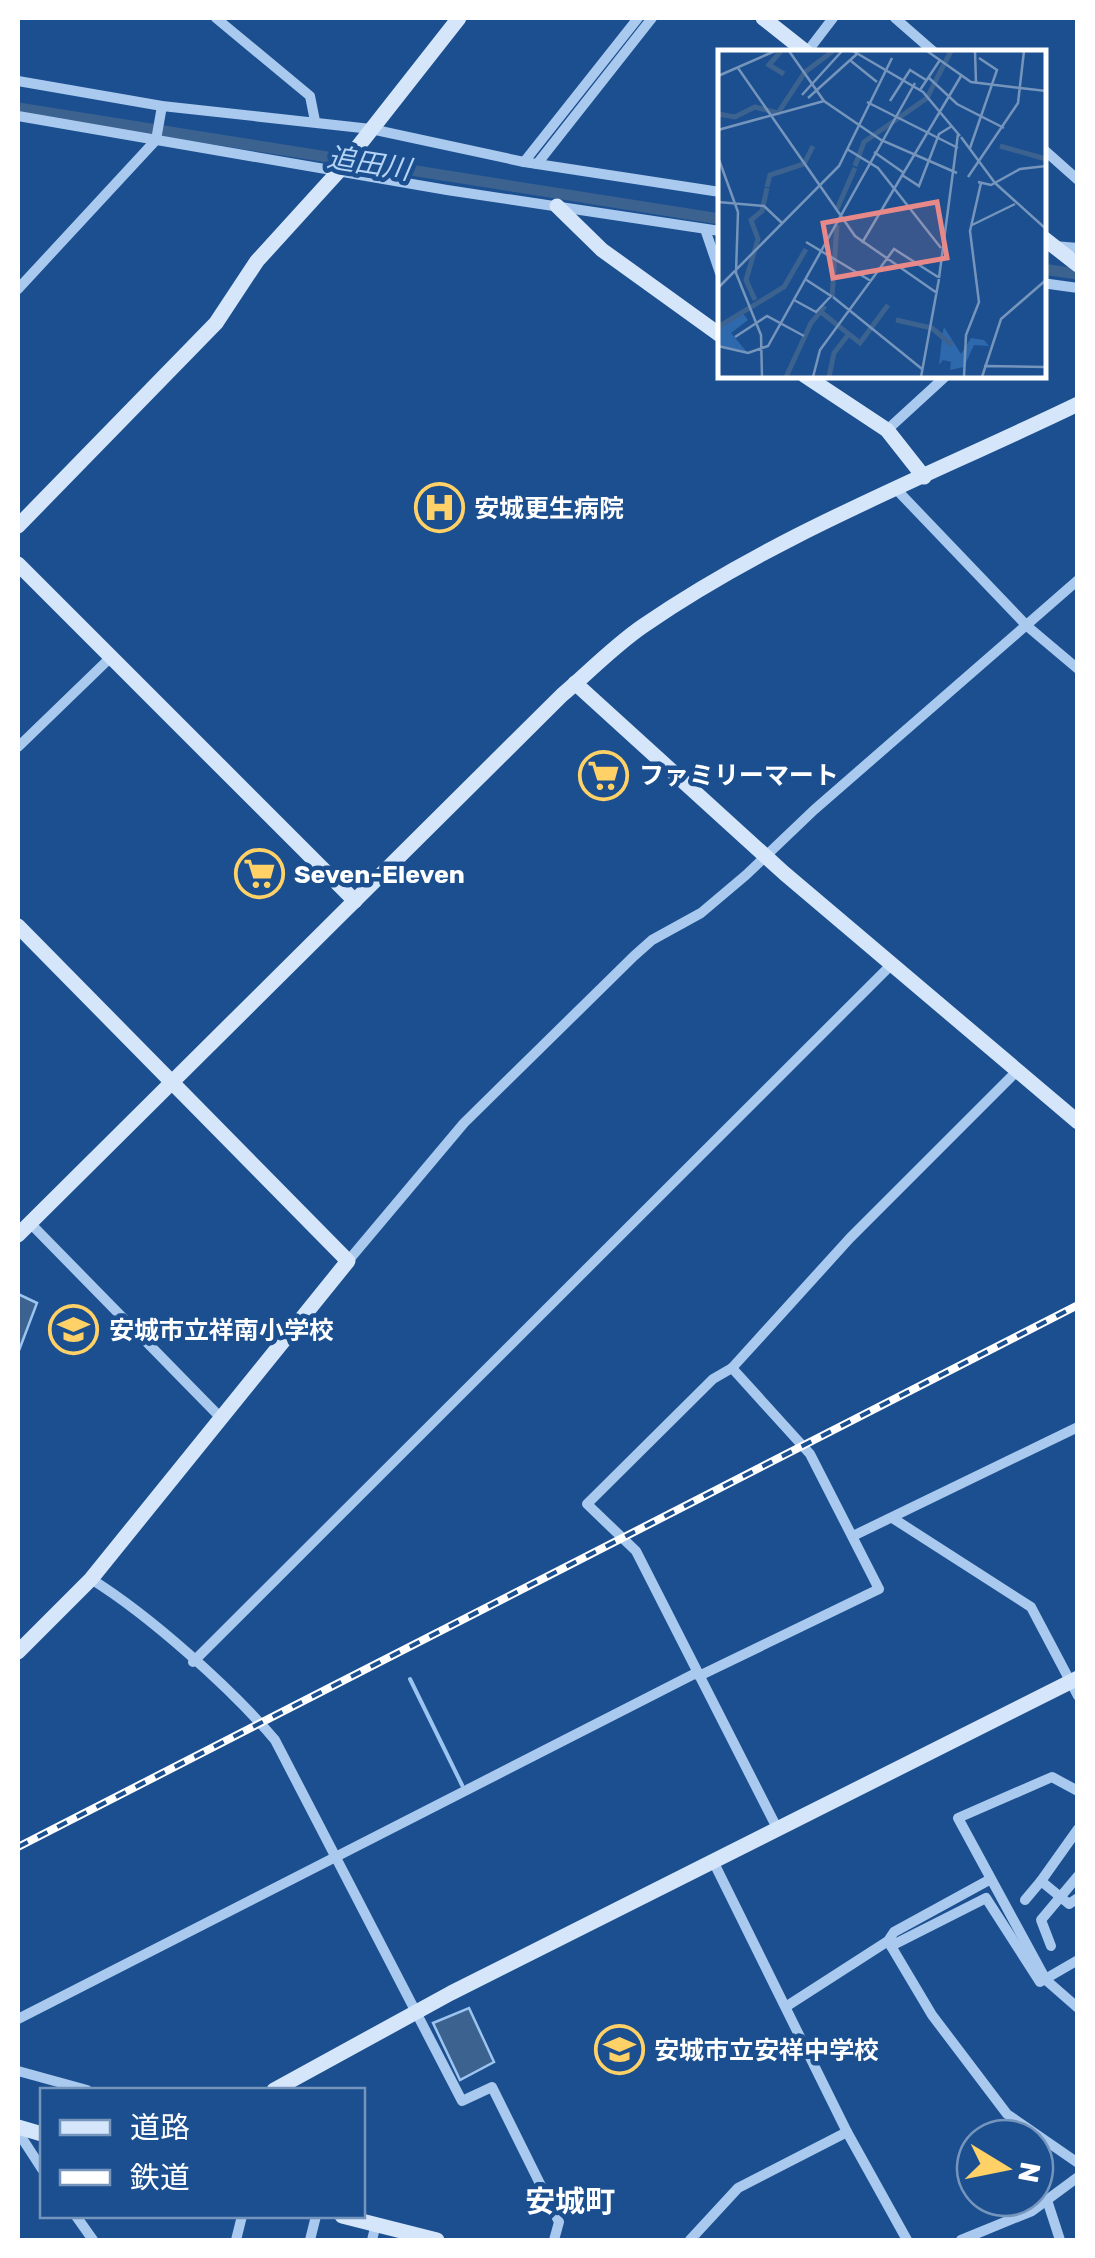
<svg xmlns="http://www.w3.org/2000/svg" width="1095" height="2258" viewBox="0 0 1095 2258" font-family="Rubik,'Noto Sans JP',sans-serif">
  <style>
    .water { fill: #3c6290; stroke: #9cc4f0; stroke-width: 2.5 }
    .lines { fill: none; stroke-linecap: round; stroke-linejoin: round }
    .stream { stroke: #9cc4f0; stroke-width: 4 }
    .canal { stroke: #3c6290; stroke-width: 11 }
    .street { stroke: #a9c9ee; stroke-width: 10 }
    .secondary { stroke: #d6e6fa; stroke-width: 15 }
    .rail-casing { stroke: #fff; stroke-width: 8 }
    .rail { stroke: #1b4f8f; stroke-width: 4; stroke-dasharray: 11; stroke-linecap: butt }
    .labels { text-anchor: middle; stroke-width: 9; stroke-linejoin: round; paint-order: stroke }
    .poi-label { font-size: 25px; font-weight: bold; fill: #fff; stroke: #1b4f8f; text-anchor: start }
    .water-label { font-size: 28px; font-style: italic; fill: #b5d3f5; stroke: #1b4f8f }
    .quarter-label { font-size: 30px; font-weight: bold; fill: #fff; stroke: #1b4f8f }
    .inset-river { fill: none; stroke: #3c6290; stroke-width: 5 }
    .inset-road { fill: none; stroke: #7695bc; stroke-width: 2.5 }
    .view { fill: #e88989; fill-opacity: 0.15; stroke: #e88989; stroke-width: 5 }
    .inset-edge { fill: none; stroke: #fff; stroke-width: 5 }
  </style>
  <rect width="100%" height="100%" fill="#1b4f8f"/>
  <g class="water">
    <path d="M18,1294L37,1303L18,1353Z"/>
    <path d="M469,2008L494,2062L460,2080L433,2023Z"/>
  </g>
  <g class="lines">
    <path class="stream" d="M410,1679L462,1785"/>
    <g class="canal">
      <path d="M18,108L720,219"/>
      <path d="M1042,269L1078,274"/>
    </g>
    <g class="street">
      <path d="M216,18L310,96L315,121"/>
      <path d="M895,18L934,52"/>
      <path d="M807,52L833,18"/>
      <path d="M18,81L162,106L371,129L524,162L720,192"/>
      <path d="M18,116L447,190L720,231"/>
      <path d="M1042,148L1078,180"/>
      <path d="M524,162L638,18"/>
      <path d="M537,164L652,18"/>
      <path d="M705,229L720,273"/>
      <path d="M1054,246L1078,248"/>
      <path d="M1042,283L1078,288"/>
      <path d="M18,289L156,140L162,106"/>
      <path d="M887,430L947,375"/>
      <path d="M896,489L1027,626L1078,669"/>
      <path d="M18,747L110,658"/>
      <path d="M30,1223L220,1417"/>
      <path d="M348,1261L464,1123L634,956L652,940L701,913L746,875L814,810L1078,580"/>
      <path d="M894,1519L1031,1607L1078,1696"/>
      <path d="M855,1535L1078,1427"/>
      <path d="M91,1579C149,1615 231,1688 275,1740L462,2101L492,2087L559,2222L554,2240"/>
      <path d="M193,1662L892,964"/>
      <path d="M699,1676L879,1589L810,1454L732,1368"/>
      <path d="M1078,1791L1052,1777L958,1818L1046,1980L1078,2008"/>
      <path d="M777,1828L636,1551L587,1504L713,1379L732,1368L850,1238L1017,1071"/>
      <path d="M1078,1829L1041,1881L1069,1904L1078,1898"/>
      <path d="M713,1861L847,2132L907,2240"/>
      <path d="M1025,1900L1041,1881"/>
      <path d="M888,1941L932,2015L1007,2114L1078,2163"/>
      <path d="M891,1946L986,1898L1040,1982L1078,1960"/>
      <path d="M1051,1946L1041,1920L1078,1876"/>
      <path d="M787,2006L888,1941L894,1932L989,1880"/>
      <path d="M18,2019L696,1673"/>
      <path d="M18,2071L87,2090"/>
      <path d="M18,2132L42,2169"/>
      <path d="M1047,2200L1060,2240"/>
      <path d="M76,2216L93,2240"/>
      <path d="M236,2240L242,2216"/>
      <path d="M310,2240L316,2216"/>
      <path d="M372,2240L376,2224"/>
      <path d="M690,2240L738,2188L847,2132"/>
      <path d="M961,2240L1032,2211L1078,2177"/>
    </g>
    <g class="secondary">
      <path d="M763,18L806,52"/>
      <path d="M557,206L602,250L720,335"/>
      <path d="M1042,237L1078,265"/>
      <path d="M804,375L887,430L924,477"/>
      <path d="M18,526L216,323L257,261L338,172L459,18"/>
      <path d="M18,564L355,901"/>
      <path d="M575,683L784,873L1078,1122"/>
      <path d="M18,926L348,1261L91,1579L18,1652"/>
      <path d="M18,1235L562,695C589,672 614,646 643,626C778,533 931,475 1078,404"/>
      <path d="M274,2090L451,1993L1078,1678"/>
      <path d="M18,2127L42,2134"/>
      <path d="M342,2216L437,2240"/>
    </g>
    <defs>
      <path id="rail" d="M18,1847L1078,1305"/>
    </defs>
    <use href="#rail" class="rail-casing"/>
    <use href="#rail" class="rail"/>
  </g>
  <defs>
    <symbol id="hospital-ring" viewBox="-11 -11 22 22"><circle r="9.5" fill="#1b4f8f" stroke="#ffd166" stroke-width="1.5"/><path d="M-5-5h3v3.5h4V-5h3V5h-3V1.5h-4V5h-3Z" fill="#ffd166"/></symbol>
    <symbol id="supermarket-ring" viewBox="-11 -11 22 22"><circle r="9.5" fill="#1b4f8f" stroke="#ffd166" stroke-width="1.5"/><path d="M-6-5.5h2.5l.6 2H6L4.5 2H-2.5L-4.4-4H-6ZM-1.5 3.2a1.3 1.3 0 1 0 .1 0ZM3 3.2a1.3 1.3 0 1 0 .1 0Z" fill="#ffd166"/></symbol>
    <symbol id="school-ring" viewBox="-11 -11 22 22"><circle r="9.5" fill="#1b4f8f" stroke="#ffd166" stroke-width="1.5"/><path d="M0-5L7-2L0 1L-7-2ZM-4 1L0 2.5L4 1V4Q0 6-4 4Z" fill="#ffd166"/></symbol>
  </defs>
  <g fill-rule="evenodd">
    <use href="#hospital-ring" x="412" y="480" width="55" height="55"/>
    <use href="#supermarket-ring" x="576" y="748" width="55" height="55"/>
    <use href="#supermarket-ring" x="232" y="846" width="55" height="55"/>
    <use href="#school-ring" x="46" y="1302" width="55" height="55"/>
    <use href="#school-ring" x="592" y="2022" width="55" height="55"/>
  </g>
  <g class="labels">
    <g class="poi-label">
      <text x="474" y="517">安城更生病院</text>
      <text x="639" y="784">ファミリーマート</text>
      <text x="294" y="883">Seven-Eleven</text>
      <text x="109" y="1339">安城市立祥南小学校</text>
      <text x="654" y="2059">安城市立安祥中学校</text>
    </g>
    <g class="water-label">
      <text transform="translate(369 163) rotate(9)" y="10">追田川</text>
    </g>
    <g class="quarter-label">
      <text x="570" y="2212">安城町</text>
    </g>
  </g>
  <g transform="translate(718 50)">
    <rect width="328" height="328" fill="#1b4f8f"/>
    <path d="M24,262L30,270L13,283L29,302L0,295V278ZM226,277L243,304L253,288L266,290L271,296L256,295L246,317L232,320L233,312L225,310L221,315L224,289L214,279L224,286Z" fill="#2e69ad"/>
    <path class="inset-river" d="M63,1L51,15L66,24M219,28L233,1M0,64L17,67L37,57L60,63L87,22L115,1M282,96L328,109M137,116L146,92L209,48L219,28M49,137L52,125L86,114L95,96M119,159L137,118M114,247L119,175M37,250L28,230L40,189L33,170L44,161L49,138M103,262L142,293L170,255M178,270L214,278L234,295M0,277L66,237L88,199M68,327L93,273L107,256M111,327L116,303L130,285"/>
    <path class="inset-road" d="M71,1L106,51L163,90L239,123M135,1L205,42L242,86M209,1L253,32L328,41M257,1L258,33M133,11L159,32M20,18L137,186L219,243M0,26L57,1M210,27L239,54L286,78M202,40L222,10M84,45L124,1M90,48L140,3M172,51L192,20L208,30M149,52L240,98M0,80L106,51M243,87L277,133M252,98L279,20L261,8M129,99L160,118L223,198M156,102L186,123M0,107L20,162L18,223L43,285L44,327M184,125L201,136L221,84L234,76M250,127L300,53L306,1M260,132L273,135L302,119L328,116M277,133L328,179M0,152L46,156L64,173M254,175L297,154M88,192L153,231M144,193L243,26M221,228L240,84M0,238L121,116L174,8M115,247L204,319M76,250L98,262L113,246L87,229M17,287L49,266L86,286M0,296L30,303L50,296L197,33M266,316L328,317M95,327L102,300L176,199L220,227M203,327L221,229M246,327L248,285L261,252L252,181L263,133M264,327L283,269L328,230"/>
    <path class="view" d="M219,152L229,208L115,228L105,173Z"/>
    <rect width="328" height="328" class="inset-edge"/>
  </g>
  <rect width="1095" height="2258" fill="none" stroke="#ffffff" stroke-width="40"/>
  <rect x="40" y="2088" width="325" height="130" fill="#1b4f8f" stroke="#7695bc" stroke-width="2.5"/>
  <rect x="60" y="2120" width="50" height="15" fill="#d6e6fa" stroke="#7695bc" stroke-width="2.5"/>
  <text x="130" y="2138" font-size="30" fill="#ffffff">道路</text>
  <rect x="60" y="2170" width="50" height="15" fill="#ffffff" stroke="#7695bc" stroke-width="2.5"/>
  <text x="130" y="2188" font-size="30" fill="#ffffff">鉄道</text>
  <g transform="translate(1005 2168) rotate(100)"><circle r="48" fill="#1b4f8f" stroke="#7695bc" stroke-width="2.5"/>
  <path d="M0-8L18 38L0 25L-18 38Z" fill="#ffd166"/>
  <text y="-15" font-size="28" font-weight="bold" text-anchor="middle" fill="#ffffff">N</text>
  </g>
</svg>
